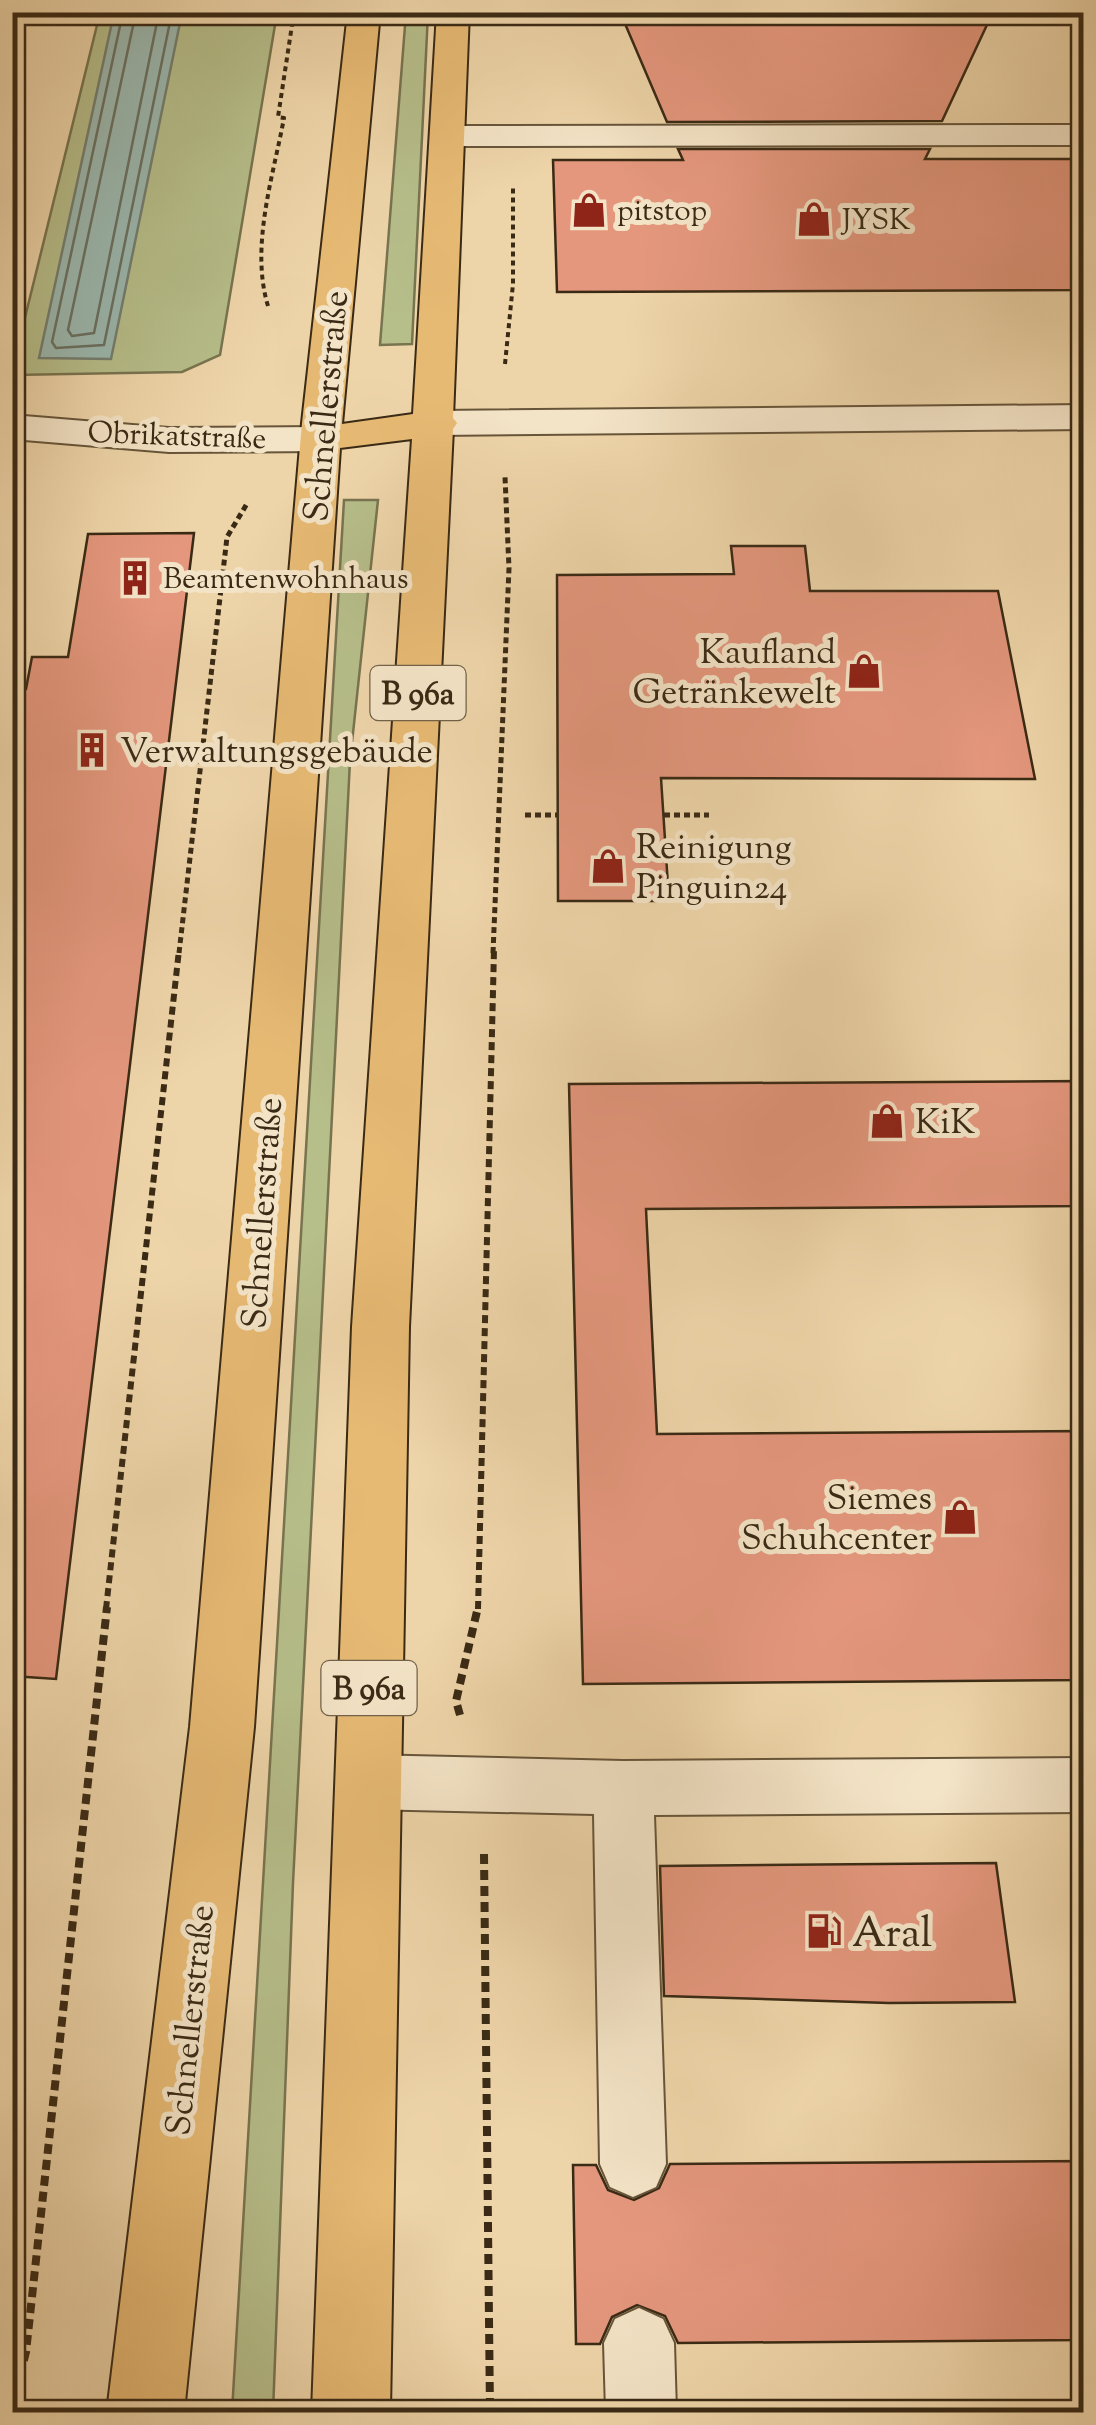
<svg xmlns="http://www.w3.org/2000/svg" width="1096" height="2425" viewBox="0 0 1096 2425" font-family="'Sorts Mill Goudy',serif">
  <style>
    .green { fill: #b6be8a; stroke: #787450; stroke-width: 2.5 }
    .water { fill: #9bb8af; stroke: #747f71; stroke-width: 2.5 }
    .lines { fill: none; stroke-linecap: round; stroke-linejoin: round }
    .shore { stroke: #6a7162; stroke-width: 2.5 }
    .building { fill: #e4977d; stroke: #3a2a15; stroke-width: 2.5 }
    .service-casing { stroke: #67553a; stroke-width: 4 }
    .minor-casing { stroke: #67553a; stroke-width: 4 }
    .primary-casing { stroke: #3a2a15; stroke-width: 4 }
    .path-far3 { stroke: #3a2a15; stroke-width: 4; stroke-dasharray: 5 4; stroke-linecap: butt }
    .path-far2 { stroke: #3a2a15; stroke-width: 5; stroke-dasharray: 6 4; stroke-linecap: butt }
    .path-far1 { stroke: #3a2a15; stroke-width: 6; stroke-dasharray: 8 5; stroke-linecap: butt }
    .path { stroke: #3a2a15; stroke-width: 8; stroke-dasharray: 10 6; stroke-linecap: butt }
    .service { fill: #f4e4c7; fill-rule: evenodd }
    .minor { fill: #f4e4c7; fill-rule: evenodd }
    .primary { fill: #e7ba74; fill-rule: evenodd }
    .labels { text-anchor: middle; stroke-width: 10; stroke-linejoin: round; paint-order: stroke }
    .far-poi-label { font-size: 30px; fill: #3a2a15; stroke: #f4e4c7; text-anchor: start }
    .far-street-label { font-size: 30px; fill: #3a2a15; stroke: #f4e4c7 }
    .shield { fill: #f4e4c7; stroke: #72624a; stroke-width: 2.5 }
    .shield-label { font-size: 32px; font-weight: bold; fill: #3a2a15 }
    .street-label { font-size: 35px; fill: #3a2a15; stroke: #f4e4c7 }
    .poi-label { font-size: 35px; fill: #3a2a15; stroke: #f4e4c7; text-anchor: start }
    .near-poi-label { font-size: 42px; fill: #3a2a15; stroke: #f4e4c7; text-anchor: start }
  </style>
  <rect width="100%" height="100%" fill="#eed5a9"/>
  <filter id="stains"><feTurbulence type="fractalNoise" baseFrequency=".002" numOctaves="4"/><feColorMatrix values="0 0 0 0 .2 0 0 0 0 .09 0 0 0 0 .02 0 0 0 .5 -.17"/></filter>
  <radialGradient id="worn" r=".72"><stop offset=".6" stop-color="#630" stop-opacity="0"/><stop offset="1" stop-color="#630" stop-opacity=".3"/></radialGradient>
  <g class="green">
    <path d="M100,13H277L220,355L182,372L13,375L12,347L18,346Z"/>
    <path d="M406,13H428L412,344L380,345Z"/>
    <path d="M344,500H378L350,761L293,1883L273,2412H232Z"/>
  </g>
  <path class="water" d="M114,13H182L111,359L39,358Z"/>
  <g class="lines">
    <g class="shore">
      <path d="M123,12L52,342L56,348L104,345L172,12"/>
      <path d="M136,12L68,330L72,336L94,333L159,12"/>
    </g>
  </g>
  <g class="building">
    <path d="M620,12H993L942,121L667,122Z"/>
    <path d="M678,149H930L925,159H1084V290L557,292L553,160H683Z"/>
    <path d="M194,533L56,1679L12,1676V689H26L32,657H68L88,534Z"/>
    <path d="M731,546H805L810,591H998L1035,779L661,778L669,901H558L557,575L734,574Z"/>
    <path d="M1084,1081V1206L646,1209L657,1434L1084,1431V1680L583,1684L569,1084Z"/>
    <path d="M996,1863L1015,2002L889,2003L664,1996L660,1866Z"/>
    <path d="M1084,2161V2340L678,2343L665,2316L637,2305L612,2317L600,2344H576L573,2165H596L608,2190L634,2200L659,2188L670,2164Z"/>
  </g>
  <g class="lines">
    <defs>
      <g id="service">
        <path d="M1084,125V145L449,146L433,136L449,126Z"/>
        <path d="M366,1755L623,1761L1084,1758V1812L654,1815L666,2164L656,2187L633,2197L610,2187L600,2164L594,1814L366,1809L345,1801L336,1782L345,1763Z"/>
        <path d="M639,2308L663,2319L674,2343L676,2412H606L604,2343L615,2319Z"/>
      </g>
      <g id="minor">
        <path d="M1084,405V429L437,435L423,432L417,423L423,414L437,411Z"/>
        <path d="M12,415L169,428L321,427L335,430L341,439L335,448L321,451L169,452L12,439Z"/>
      </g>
      <path id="primary" d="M348,12H380L342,424L413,414L437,12H469L453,418L457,423L453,429L409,1327L390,2412H312L352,1327L412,439L340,448L254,1727L184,2412H107L190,1727L302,423Z"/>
    </defs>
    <use href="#service" class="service-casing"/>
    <use href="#minor" class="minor-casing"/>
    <use href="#primary" class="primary-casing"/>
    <g class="path-far3">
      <path d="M268,306C250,247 273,177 284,118L278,117L294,12"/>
      <path d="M505,364L513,284V188"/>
    </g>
    <g class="path-far2">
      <path d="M525,815H558"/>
      <path d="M664,815H709"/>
      <path d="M179,953L227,537L248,502"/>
      <path d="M493,953L509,568L505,477"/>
    </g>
    <g class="path-far1">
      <path d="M106,1609L179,950"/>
      <path d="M478,1609L494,950"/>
    </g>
    <g class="path">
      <path d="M460,1715L456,1701L478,1607"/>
      <path d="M484,1854L490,2412"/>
      <path d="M12,2407L26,2352L107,1607"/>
    </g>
    <use href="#service" class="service"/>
    <use href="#minor" class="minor"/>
    <use href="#primary" class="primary"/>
  </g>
  <defs>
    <symbol id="shop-bare" viewBox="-9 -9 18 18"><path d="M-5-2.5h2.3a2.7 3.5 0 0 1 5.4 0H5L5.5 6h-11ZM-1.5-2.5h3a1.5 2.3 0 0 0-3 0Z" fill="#8f2418" stroke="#f4e4c7" stroke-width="2.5" paint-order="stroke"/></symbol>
    <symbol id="building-bare" viewBox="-9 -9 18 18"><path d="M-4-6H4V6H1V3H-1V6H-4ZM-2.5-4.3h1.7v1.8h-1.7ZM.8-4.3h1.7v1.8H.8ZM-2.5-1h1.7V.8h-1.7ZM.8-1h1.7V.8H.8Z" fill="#8f2418" stroke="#f4e4c7" stroke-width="2.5" paint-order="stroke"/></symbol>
    <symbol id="fuel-bare" viewBox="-9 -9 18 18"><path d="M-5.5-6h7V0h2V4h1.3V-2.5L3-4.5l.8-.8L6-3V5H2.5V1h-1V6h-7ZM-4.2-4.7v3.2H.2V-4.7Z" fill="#8f2418" stroke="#f4e4c7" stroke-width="2.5" paint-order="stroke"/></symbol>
  </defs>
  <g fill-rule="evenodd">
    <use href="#shop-bare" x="564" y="185" width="50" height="50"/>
    <use href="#shop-bare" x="789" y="194" width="50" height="50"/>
    <use href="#building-bare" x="110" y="553" width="50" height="50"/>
    <use href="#shop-bare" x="839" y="646" width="50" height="50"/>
    <use href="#building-bare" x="67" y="725" width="50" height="50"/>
    <use href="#shop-bare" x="583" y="841" width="50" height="50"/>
    <use href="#shop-bare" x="862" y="1096" width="50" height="50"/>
    <use href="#shop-bare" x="935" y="1492" width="50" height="50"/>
    <use href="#fuel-bare" x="799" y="1906" width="50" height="50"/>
  </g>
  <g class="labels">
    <g class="far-poi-label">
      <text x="617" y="220">pitstop</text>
      <text x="842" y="229">JYSK</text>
      <text x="163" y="588">Beamtenwohnhaus</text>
    </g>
    <g class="far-street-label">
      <text transform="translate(177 435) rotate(2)" y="10">Obrikatstraße</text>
    </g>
    <g class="shield">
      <rect x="370.5" y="666" width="95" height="54" rx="8"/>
      <rect x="321.5" y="1661" width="95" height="54" rx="8"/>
    </g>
    <g class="shield-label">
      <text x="418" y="704">B 96a</text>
      <text x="369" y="1699">B 96a</text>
    </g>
    <g class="street-label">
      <text transform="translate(325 406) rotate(-85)" y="12">Schnellerstraße</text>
      <text transform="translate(261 1213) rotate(-86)" y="12">Schnellerstraße</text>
      <text transform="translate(189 2020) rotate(-84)" y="12">Schnellerstraße</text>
    </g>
    <g class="poi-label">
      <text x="836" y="663" text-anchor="end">Kaufland<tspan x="836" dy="40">Getränkewelt</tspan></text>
      <text x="120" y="762">Verwaltungsgebäude</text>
      <text x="636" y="858">Reinigung<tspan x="636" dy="40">Pinguin24</tspan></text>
      <text x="915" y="1133">KiK</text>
      <text x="932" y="1509" text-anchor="end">Siemes<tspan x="932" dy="40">Schuhcenter</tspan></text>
    </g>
    <g class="near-poi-label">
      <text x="852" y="1946">Aral</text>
    </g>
  </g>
  <rect width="1096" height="2425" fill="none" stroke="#eed5a9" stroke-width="50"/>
  <rect x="15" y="15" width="1066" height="2395" fill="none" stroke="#3a2a15" stroke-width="5"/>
  <rect x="25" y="25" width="1046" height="2375" fill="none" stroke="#3a2a15" stroke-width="2.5"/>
  <rect width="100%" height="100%" filter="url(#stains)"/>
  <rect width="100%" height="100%" fill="url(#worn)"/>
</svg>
